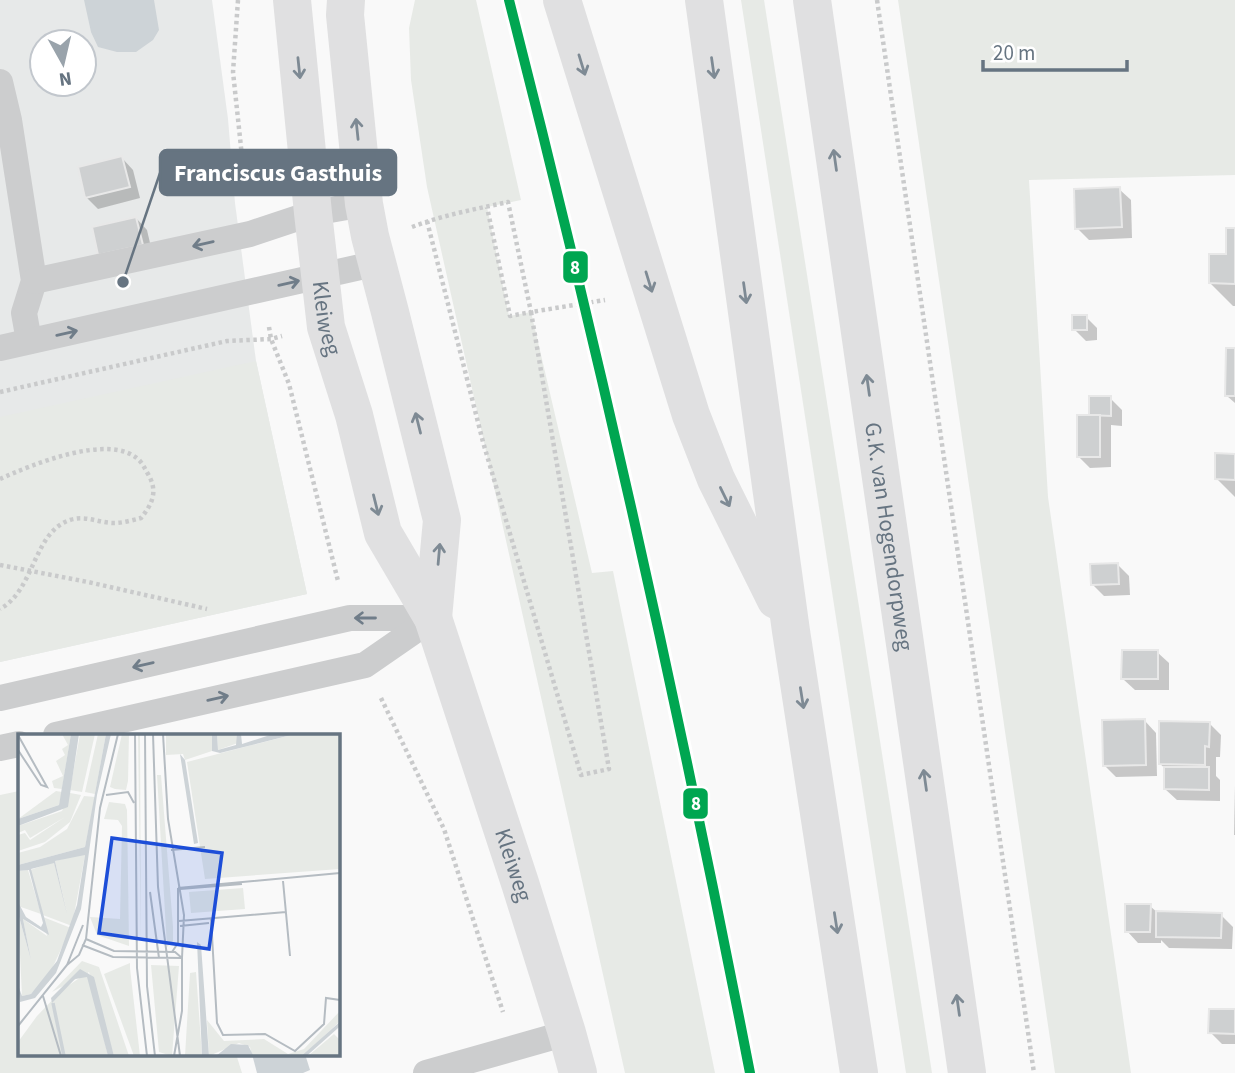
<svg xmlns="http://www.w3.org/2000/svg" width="1235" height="1073" viewBox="0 0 1235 1073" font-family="'Source Sans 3',sans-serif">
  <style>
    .built { fill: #e7e9e9; fill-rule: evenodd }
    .green { fill: #e7eae6 }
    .water { fill: #cdd3d7 }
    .shadow { fill: #0003 }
    .building { fill: #ced0d1; stroke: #e8e8e8; stroke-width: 2 }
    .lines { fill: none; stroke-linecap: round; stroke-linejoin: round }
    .path { stroke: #c9cacb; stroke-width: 4.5; stroke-dasharray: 3.5 3.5; stroke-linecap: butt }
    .lane { stroke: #cccdce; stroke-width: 26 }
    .secondary { stroke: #e0e0e1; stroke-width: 38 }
    .primary { stroke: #e0e0e1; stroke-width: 38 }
    .tram-1-casing { stroke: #fff; stroke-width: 16 }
    .tram-1 { stroke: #00a651; stroke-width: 10 }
    .oneway { stroke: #7e8a94 }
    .oneway2 { stroke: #707d89 }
    .labels { text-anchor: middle; stroke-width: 7; stroke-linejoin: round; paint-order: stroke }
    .street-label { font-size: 23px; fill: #667481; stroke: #fff }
    .inset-river { fill: none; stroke: #cdd3d7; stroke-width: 3.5 }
    .inset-road { fill: none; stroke: #b5bcc2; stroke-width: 2 }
    .view { fill: #1d4ed8; fill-opacity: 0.15; stroke: #1d4ed8; stroke-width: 3.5 }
    .inset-edge { fill: none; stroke: #667481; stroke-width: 3.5 }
    .leader { fill: none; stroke: #667481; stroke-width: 2.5 }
    .callout-dot { fill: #667481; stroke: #fff; stroke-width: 2.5 }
    .callout { fill: #667481; stroke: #667481; stroke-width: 2.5 }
    .callout-label { font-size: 24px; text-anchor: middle; font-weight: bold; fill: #fff }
    .line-badge { stroke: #fff; stroke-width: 2.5 }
    .badge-label { font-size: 19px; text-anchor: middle; font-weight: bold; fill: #fff }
  </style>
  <rect width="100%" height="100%" fill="#f9f9f9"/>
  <path class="built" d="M0,0H212L228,119L235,203L256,361L307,594L0,662ZM42,42H84V84H42Z"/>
  <g class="green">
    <path d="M415,0H476L521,200L487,207L509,316L531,312L592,573L613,571L715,1073H625L427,187L411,80L409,28Z"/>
    <path d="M741,0H764L932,1073H906Z"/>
    <path d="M898,0H1235V175L1029,180L1048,497L1131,1073H1055Z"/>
    <path d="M256,361L307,594L0,662V417Z"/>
    <path d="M19,791V1054H236L242,1073H0V795Z"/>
  </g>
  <g class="water">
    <path d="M84,0H154L159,30L153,40L136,52H117L98,47L91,32Z"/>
    <path d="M252,1054H305L310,1070L303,1073H257Z"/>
  </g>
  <g class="shadow">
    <path d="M122,158L133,170L140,198L98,209L86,197Z"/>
    <path d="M1119,189L1131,200L1132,238L1089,240L1077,228Z"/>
    <path d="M136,218L147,230L153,256L111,266Z"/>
    <path d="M1235,229V306H1233L1210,283L1228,256Z"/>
    <path d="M1086,317L1097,328V340L1086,341L1074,329Z"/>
    <path d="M1235,350V403L1227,396Z"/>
    <path d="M1110,398L1122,410V426L1111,425V467L1090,468L1078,456L1091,416Z"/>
    <path d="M1235,455V497L1216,478Z"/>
    <path d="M1118,565L1129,576L1130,595L1104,596L1092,584Z"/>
    <path d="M1157,652L1169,663V690H1135L1123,679Z"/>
    <path d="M1145,721L1156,733L1157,776L1116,777L1104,765Z"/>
    <path d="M1209,723L1221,735L1220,757H1216V776L1220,780V801L1177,800L1165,789L1166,769L1160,764Z"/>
    <path d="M1235,785V835H1234Z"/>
    <path d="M1150,906L1158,913L1221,915L1233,927L1232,949L1169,948L1161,940V943H1138L1127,931Z"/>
    <path d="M1235,1011V1044H1222L1210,1032Z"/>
  </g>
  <g class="building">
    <path d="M122,156L130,187L85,198L78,167Z"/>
    <path d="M1120,187L1122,227L1075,229L1074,189Z"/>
    <path d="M136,217L143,245L98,255L92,227Z"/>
    <path d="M1226,228H1235V284L1209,283V254H1226Z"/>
    <rect x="1072" y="315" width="15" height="15"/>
    <path d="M1226,348H1235V396H1225Z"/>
    <path d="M1089,396H1111V416L1089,415Z"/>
    <rect x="1077" y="415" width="23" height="42"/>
    <path d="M1215,453L1235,454V480L1215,479Z"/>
    <path d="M1118,563L1119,584L1091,585L1090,564Z"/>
    <path d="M1122,650H1158V679H1121Z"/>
    <path d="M1145,719L1146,765L1103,766L1102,720Z"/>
    <path d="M1159,721L1210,722L1209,747L1205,746V765L1159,764Z"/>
    <path d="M1164,767H1209V790L1164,789Z"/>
    <path d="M1125,904H1151L1150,932H1125Z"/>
    <path d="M1156,911L1222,913L1221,938L1156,937Z"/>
    <path d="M1209,1009H1235V1034L1208,1033Z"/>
  </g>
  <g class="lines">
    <g class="path">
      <path d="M238,0L233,72L246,194"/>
      <path d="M877,0L1034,1073"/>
      <path d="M427,221L483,442L581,775L609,769L531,312L605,300"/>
      <path d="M412,227C443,215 476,209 508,202L531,312L510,316L487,207"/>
      <path d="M269,327L271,339L289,384L338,581"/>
      <path d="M0,392L227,341L271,339L282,336"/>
      <path d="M0,479C31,465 110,432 139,460C143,464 145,469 148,474C158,491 153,503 141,518C133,520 123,523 114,523C99,523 86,515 70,520C33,532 35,590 0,609"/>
      <path d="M0,565L88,582L207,609"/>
      <path d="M381,698L444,829L503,1012"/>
    </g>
    <g class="lane">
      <path d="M0,82L9,120L34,281L24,313L29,341"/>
      <path d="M34,281L250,234L313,213L364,204"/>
      <path d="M0,348L378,263"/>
      <path d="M0,698L350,618H433"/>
      <path d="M56,735L365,665L433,618"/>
      <path d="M0,748L19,744"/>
      <path d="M426,1073L567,1033"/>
    </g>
    <g class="secondary">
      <path id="s1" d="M292,0L313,213L326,327L354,415L383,533L433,618L520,883L567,1033L578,1073"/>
      <path d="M346,0L345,15L364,204L370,236L390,312L442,520L433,618"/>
    </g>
    <g class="primary">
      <path d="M562,0L691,415L716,479L776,600"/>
      <path d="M704,0L791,631L859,1073"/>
      <path id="s2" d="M812,0L967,1073"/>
    </g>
    <defs>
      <path id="tram-1" d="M509,0C600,356 680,713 750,1073"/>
    </defs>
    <use href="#tram-1" class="tram-1-casing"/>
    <use href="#tram-1" class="tram-1"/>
  </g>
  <defs><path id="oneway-shaft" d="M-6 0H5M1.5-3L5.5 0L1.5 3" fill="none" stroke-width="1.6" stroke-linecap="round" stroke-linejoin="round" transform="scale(1.75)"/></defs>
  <g class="oneway">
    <use href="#oneway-shaft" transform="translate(582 65) rotate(73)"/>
    <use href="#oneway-shaft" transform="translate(299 68) rotate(84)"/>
    <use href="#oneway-shaft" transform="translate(713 68) rotate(82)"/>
    <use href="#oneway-shaft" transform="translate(357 129) rotate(-96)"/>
    <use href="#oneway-shaft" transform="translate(835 160) rotate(-98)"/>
    <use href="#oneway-shaft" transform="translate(649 282) rotate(73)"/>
    <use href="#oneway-shaft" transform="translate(745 293) rotate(82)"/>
    <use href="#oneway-shaft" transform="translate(868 385) rotate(-98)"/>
    <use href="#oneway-shaft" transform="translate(418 423) rotate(-104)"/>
    <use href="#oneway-shaft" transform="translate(725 497) rotate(64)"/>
    <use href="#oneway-shaft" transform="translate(376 505) rotate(76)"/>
    <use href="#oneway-shaft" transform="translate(439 554) rotate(-85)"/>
    <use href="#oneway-shaft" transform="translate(802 698) rotate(81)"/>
    <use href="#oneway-shaft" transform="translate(925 780) rotate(-98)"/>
    <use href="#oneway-shaft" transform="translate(836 923) rotate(81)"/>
    <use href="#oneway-shaft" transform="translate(958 1005) rotate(-98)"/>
  </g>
  <g class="oneway2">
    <use href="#oneway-shaft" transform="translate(203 244) rotate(167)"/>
    <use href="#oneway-shaft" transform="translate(289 283) rotate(-13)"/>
    <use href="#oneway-shaft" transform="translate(67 333) rotate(-13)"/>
    <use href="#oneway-shaft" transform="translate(365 618) rotate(-180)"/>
    <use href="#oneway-shaft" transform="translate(143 665) rotate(167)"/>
    <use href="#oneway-shaft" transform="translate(218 698) rotate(-13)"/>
  </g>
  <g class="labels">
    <g class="street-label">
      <text dy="8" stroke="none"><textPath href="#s1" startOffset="320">Kleiweg</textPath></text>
      <text dy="8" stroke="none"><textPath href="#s2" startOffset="542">G.K. van Hogendorpweg</textPath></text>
      <text dy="8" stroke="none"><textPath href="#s1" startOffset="901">Kleiweg</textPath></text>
    </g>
  </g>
  <g transform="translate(18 734)">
    <rect width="322" height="322" fill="#f9f9f9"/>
    <path d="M44,0H53L44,55L36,54L34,47L45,42L38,27L47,21L44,15L50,11ZM62,0H77L64,58L52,56ZM80,0H88L77,60L67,58ZM104,0H111L110,47L108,56L97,55L92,53ZM120,0H122L123,210ZM148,0H194V17L167,26L165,20L148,21ZM199,0H219L220,9L200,16ZM277,0H322V135L187,145L169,28ZM139,41H143L155,193V207L149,213ZM38,57L44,58L41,71L0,85ZM52,59L63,61L52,88L27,108L0,117V101L7,99L12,106L47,83L12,104L7,96L0,99V92L44,77ZM66,62L77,63L67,113L0,131V119L22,113L49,95ZM91,68L107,70L109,76L111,212L79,201L72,183L102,185L104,92L100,86L86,85ZM63,120L67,121L54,192L25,181L12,136L36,128L49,179L37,127ZM10,136L23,180L0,172V137ZM225,154L227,175L173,179L171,158ZM0,179L13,226L5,185L29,202L25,183L53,194L31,241L13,260L4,262ZM64,227L81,233L111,322H96L71,238L34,258ZM112,229V234L122,322H116L86,240ZM133,231L161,232L154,322L141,318ZM70,238L90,322H0V308L19,282L44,256ZM178,238L184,322H167L172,239ZM322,277V287L285,322H234L232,313L221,309L191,322L189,286L206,307L246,305L270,320L286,315ZM316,300L322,306V322H290Z" fill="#e7eae6"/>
    <path d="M53,0H61L50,73L0,92V85L41,71ZM88,0H93L79,61L63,175L38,239L17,264L2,268L0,251L4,262L13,260L39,227L59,171L67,121L37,127L49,180L36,129L13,135L31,201L5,185L13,226L0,179V168L8,183L23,193L25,189L11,136L0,137V131L67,113ZM194,0H199L200,16L218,11L219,0H223L224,10L255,0H277L202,19L194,17ZM162,20L167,26L180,109L176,110ZM179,208L183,211L191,322H184ZM62,235L76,243L96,322H90L69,243L57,245L34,269L33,264ZM213,310L230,311L235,321L198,322Z" fill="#cdd3d7"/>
    <path class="inset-river" d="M35,269L46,322M286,322L322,290"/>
    <path class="inset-road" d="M117,0L119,234L129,322M127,0L129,252L137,322M135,0L140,153L162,322M145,0L150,85L166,181L164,224M0,1L29,53L23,51L0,16M88,61L110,58L116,69M153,116L187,113M265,147L272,222M160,154L322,139M162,155L224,150M132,158L141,224M193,184L199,289L205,301L247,300L277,317L306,290L308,264L322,266M161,187L268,178M162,192L191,189M68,205L96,217L157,218L164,224M64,211L95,223L164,224M154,218L160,209V154M49,231L61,221L68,205L82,74L100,0M25,262L43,322M0,292L49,231L65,191M156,322L164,277V224"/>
    <path class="view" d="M94,104L204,119L191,215L81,199Z"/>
    <rect width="322" height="322" class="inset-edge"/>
  </g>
  <path class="leader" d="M123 282L160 173"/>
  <circle class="callout-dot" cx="123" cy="282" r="7"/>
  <rect class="callout" x="160" y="150" width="236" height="45" rx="7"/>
  <g class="callout-label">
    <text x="278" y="181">Franciscus Gasthuis</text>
  </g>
  <g class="line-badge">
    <rect x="562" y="250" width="27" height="34" rx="7" fill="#00a651"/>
    <rect x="682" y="787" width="27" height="33" rx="7" fill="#00a651"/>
  </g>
  <g class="badge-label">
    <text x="575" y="274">8</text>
    <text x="696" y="810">8</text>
  </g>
  <g transform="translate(63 63) rotate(172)"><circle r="33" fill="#ffffff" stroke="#c2c7cd" stroke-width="2"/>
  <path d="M0-5L12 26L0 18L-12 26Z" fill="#99a3ab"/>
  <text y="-10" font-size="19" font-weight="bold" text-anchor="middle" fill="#667481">N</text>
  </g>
  <path d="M983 60v10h144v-10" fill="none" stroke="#667481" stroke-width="3.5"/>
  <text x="993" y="60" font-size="21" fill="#667481" stroke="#ffffff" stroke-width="5" paint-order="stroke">20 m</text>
</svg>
